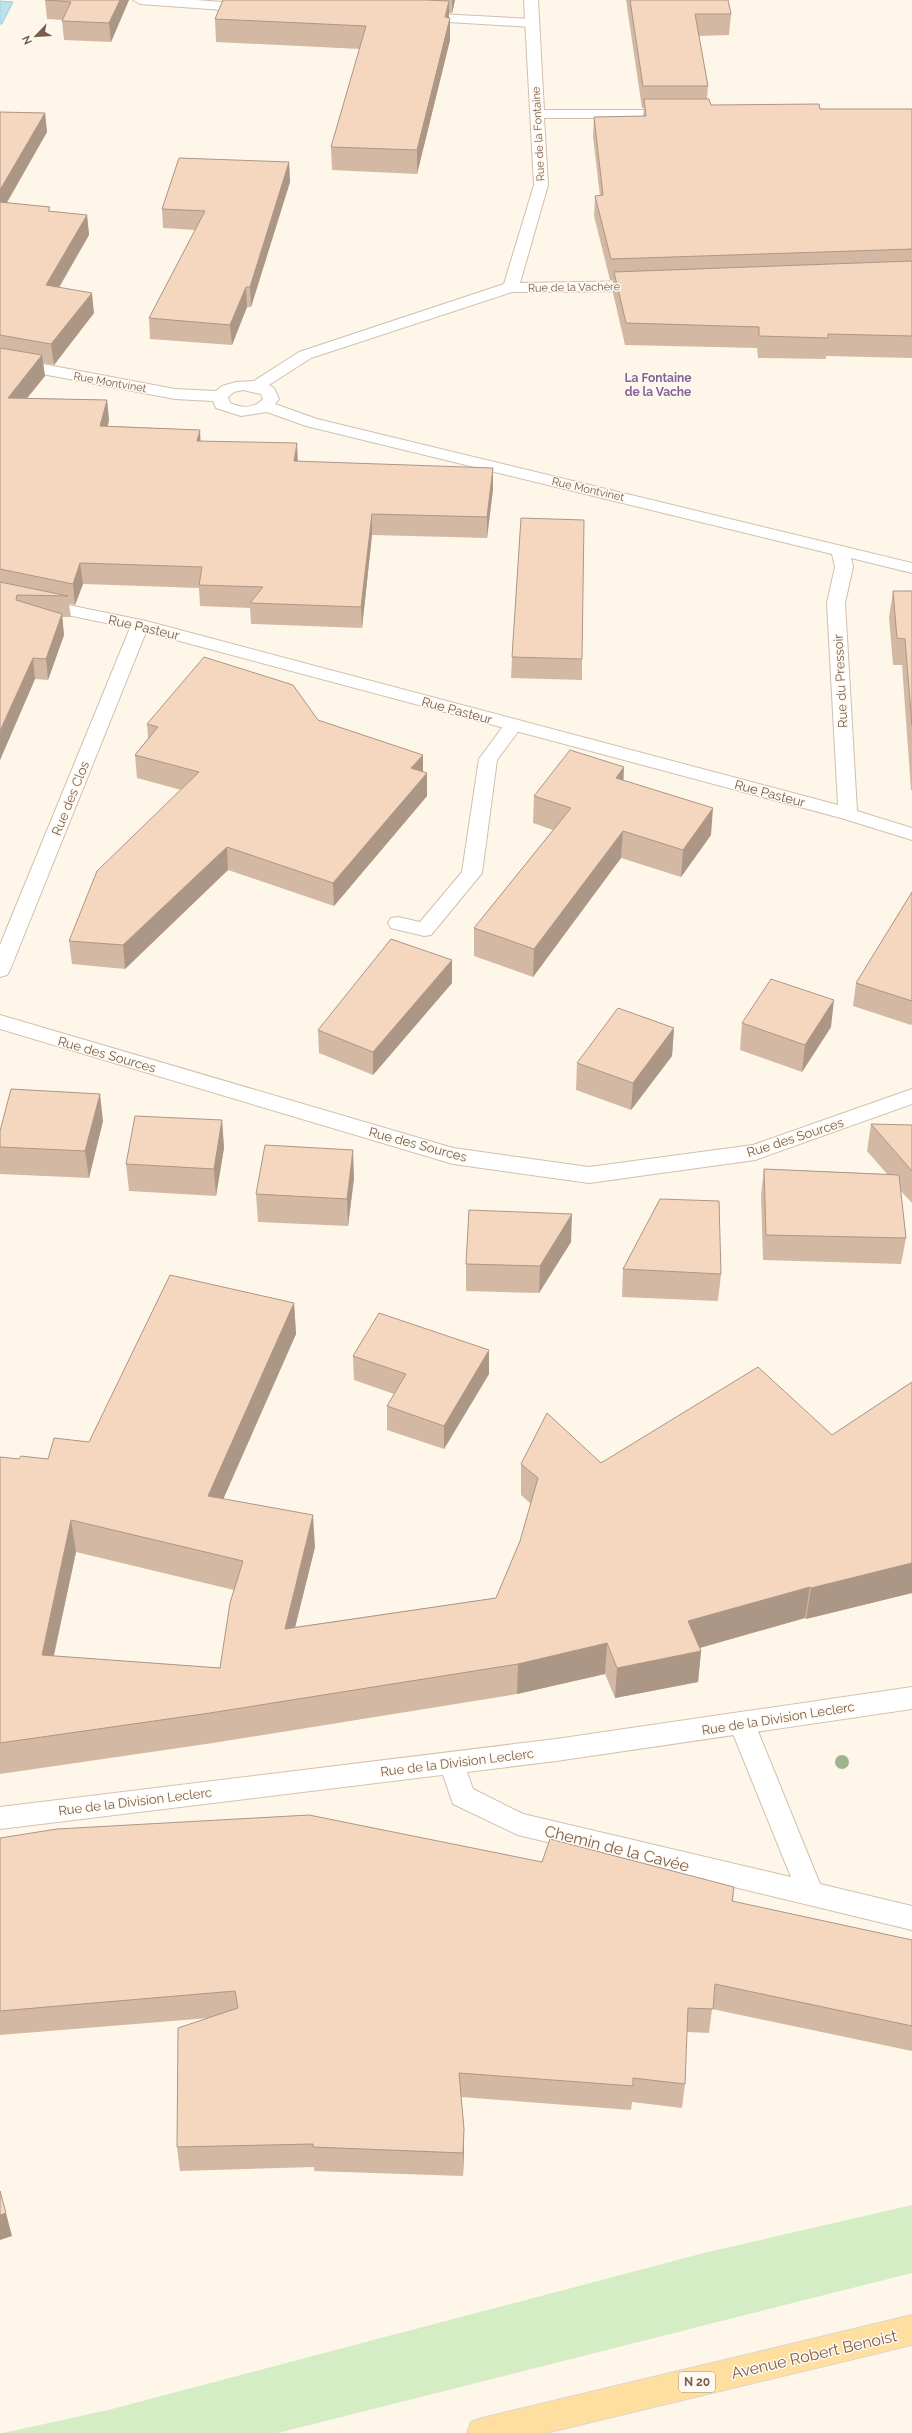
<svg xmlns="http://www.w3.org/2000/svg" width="912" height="2433" viewBox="0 0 912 2433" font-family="Raleway,sans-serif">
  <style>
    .green { fill: #d4edc5 }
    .water { fill: #bbe1ea; stroke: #a1d0dc }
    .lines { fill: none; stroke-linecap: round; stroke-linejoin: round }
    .lane-casing { stroke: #d2bfad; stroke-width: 2 }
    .street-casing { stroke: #d2bfad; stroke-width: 2 }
    .secondary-casing { stroke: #d7c1ac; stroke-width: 2 }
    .primary-casing { stroke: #ddd5d0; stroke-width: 2 }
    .lane { fill: #fff; fill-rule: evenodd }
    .street { fill: #fff; fill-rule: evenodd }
    .secondary { fill: #fff; fill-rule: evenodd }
    .primary { fill: #ffdf9f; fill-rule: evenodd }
    .tree { fill: #9db38b }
    .wall { fill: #d3b9a4; fill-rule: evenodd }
    .shaded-wall { fill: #ac9686 }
    .building { fill: #f5d7bf; stroke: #ac9686; fill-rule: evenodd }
    .labels { text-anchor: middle; stroke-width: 3; stroke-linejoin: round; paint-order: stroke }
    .far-street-label { font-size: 11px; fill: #7b5d4a; stroke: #fffaf1 }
    .far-neighbourhood-label { font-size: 12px; font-weight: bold; fill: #876297; stroke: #fffaf1 }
    .shield { fill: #fffaf1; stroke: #a38c7c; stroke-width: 1 }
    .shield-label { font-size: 12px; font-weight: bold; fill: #7b5d4a }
    .street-label { font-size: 13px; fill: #7b5d4a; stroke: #fffaf1 }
    .near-street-label { font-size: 16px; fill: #7b5d4a; stroke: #fffaf1 }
  </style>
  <rect width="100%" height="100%" fill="#fef7e9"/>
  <path class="green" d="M912,2205V2273L278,2433H3L108,2410L704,2253Z"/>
  <path class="water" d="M0,1L13,2L2,24H0Z"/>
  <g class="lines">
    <defs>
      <g id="lane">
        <path d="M133,0H195L251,4L258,8L251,12L140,4Z"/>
        <path d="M421,13L532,19L539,23L532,27L416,20L414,17L416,14Z"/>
        <path d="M514,719L521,721L523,725L497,760L482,873L431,935L424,936L391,928L388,923L391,918L398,917L420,922L462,872L479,759L507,721Z"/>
      </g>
      <g id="street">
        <path d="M524,0H538L544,110H673L680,114L673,118H544L548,185L520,283L643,281L651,286L643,291L512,292L311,358L269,385L274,388L279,399L275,404L317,419L912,563V573L851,558L853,567L845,603L857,811L912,828V840L841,818L146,632L10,970L7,975L0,977V945L130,628L0,601V591L146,621L838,805L827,603L835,567L832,554L306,426L267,412L241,416L216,408L213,401L175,399L0,366V356L175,389L216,391L222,386L236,382L254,381L299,352L504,284L534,185ZM243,390L261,394L263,399C254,409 241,408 230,403L228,397L234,392Z"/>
        <path d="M0,1015L453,1148L589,1167L753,1145L912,1089V1104L755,1160L589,1183L453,1164L0,1029Z"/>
        <path d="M742,1713L751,1716L755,1724L820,1884L912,1906V1930L518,1835L453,1804L439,1763L443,1755L452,1752L461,1755L473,1789L523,1814L791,1877L729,1724L733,1716Z"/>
      </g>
      <path id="secondary" d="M912,1687V1709L556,1761L0,1829V1807L556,1739Z"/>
      <path id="primary" d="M912,2315V2345L546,2433H467L471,2422L482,2418Z"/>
    </defs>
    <use href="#lane" class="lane-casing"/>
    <use href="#street" class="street-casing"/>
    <use href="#secondary" class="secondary-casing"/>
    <use href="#primary" class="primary-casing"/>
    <use href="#lane" class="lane"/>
    <use href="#street" class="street"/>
    <use href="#secondary" class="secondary"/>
    <use href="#primary" class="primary"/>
  </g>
  <circle class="tree" cx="842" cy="1762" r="7"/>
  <g class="wall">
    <path d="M45,0H129L111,42L64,40L62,21L63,20L47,19Z"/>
    <path d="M223,0H455L452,13H449V18H450V40L417,174L332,170L331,147L360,49L216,42L215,19Z"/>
    <path d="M626,0H728L731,14L729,35L699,36L708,86L707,99L711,105L820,109H912V358L826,356V359L758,358L757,348L625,345L613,293V280H610L594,216L595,196H600L593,137L594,117L643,116L644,108H642Z"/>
    <path d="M0,112L45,113L47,132L7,203L50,212L87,215L89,235L59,288L94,313L54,365L43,363L45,376L27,398L107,400L109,420L108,426L200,430V441L298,461L493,489L487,538L372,535L362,628L251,624L250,608L200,606L199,588L83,584L75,605L69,604L71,617H62L64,635L48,680L35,679L0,760Z"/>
    <path d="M289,162L290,182L251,307H247L232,345L150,339L149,318L195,230L163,228L162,209Z"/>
    <path d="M893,591H912V790H911L902,665H893L889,617Z"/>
    <path d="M512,657L582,659V680L511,678Z"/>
    <path d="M318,720L423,772L427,796L334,906L228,870L125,969L72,964L69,941L181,790L137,778L135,755L148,738L147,724Z"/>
    <path d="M624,781L711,835L681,877L621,858L533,977L474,956V928L553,830L533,823L534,796Z"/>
    <path d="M912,892V1024L911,1025L853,1006L856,983Z"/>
    <path d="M452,983L373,1075L319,1053L318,1030Z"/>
    <path d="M742,1023L831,1027L802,1072L740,1050Z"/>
    <path d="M674,1028L672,1056L631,1110L576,1090L577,1063Z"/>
    <path d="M222,1120L224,1148L216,1196L129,1191L126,1164Z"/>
    <path d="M103,1121L89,1178L0,1174V1131Z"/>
    <path d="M871,1124L912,1125V1203L900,1190L906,1238L901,1264L763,1260L761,1195L764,1169L887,1174L867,1151Z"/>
    <path d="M354,1178L348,1226L258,1222L256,1194Z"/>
    <path d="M571,1242L539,1293L466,1291V1264Z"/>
    <path d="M623,1269L721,1274L718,1301L622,1297Z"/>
    <path d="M294,1303L296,1334L223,1499L315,1547L295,1627L496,1598L520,1541L531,1504L521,1495V1464L601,1463L832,1435L912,1382V1593L806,1619L805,1618L700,1648L701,1651L698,1682L615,1698L605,1674L517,1694L213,1743L0,1774V1457L19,1459H48L89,1442ZM76,1552L234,1590L220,1668L54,1656Z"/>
    <path d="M353,1356L489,1374L444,1449L387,1430V1406L394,1394L354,1380Z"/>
    <path d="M0,1838L542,1862L734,1887L733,1902L912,1940V2051L712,2009L709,2033L687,2032L685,2084L682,2108L632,2102L631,2110L461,2097L464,2129L463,2176L314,2171V2167L180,2171L177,2147L209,2018L0,2035Z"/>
  </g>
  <g class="shaded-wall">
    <path d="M120,0H129L111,42L109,23Z"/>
    <path d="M452,0H455L452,13Z"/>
    <path d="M449,1V21L450,18V40L417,174V150Z"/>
    <path d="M45,113L47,132L0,214V190Z"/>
    <path d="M289,162L290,182L251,307L250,287Z"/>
    <path d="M87,215L89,235L48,306L46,285Z"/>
    <path d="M246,287L247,307L232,345L230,325Z"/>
    <path d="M92,293L94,313L54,365L51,344Z"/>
    <path d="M42,355L45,376L11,418L8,398Z"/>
    <path d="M107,400L109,420L102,447L100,426Z"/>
    <path d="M200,430L201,451L197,441Z"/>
    <path d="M297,443L298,464L294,461Z"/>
    <path d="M493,468V489L487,538V517Z"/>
    <path d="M372,514V535L362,628L361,607Z"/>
    <path d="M80,563L83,584L75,605L73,584Z"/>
    <path d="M62,614L64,635L48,680L46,659Z"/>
    <path d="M33,658L35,679L0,760V731Z"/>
    <path d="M423,755V777L427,773V796L334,906L333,883L411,768Z"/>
    <path d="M624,767L623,794L616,778Z"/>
    <path d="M713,808L711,835L681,877L683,850Z"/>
    <path d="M623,831L621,858L533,977L534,949Z"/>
    <path d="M227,847L228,870L125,969L123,945Z"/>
    <path d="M452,960V983L373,1075V1052Z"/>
    <path d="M834,1000L831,1027L802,1072L805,1045Z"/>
    <path d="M674,1028L672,1056L631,1110L633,1083Z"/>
    <path d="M100,1094L103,1121L89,1178L85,1151Z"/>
    <path d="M222,1120L224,1148L216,1196L214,1169Z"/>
    <path d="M353,1150L354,1178L348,1226L347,1199Z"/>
    <path d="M572,1214L571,1242L539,1293L540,1266Z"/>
    <path d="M294,1303L296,1334L211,1527L208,1496Z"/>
    <path d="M489,1350V1374L444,1449V1426Z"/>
    <path d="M313,1515L315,1547L287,1660L285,1629Z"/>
    <path d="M71,1520L76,1552L47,1686L42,1655Z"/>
    <path d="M912,1563V1593L806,1619L811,1588Z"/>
    <path d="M810,1587L805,1618L685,1652L688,1621Z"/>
    <path d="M607,1643L605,1674L517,1694L518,1664Z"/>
    <path d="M701,1651L698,1682L615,1698L617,1668Z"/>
    <path d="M464,2129V2153L463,2176V2153Z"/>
    <path d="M6,2213L12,2236L0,2240V2215Z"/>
  </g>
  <g class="building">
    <path d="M45,0H120L109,23L62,21L71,2Z"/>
    <path d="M223,0H426L449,1L445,17L450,18L417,150L331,147L366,26L215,19Z"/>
    <path d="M630,0H728L731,14H695L708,86H643Z"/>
    <path d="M644,99H709L711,105L819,104L820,109H912V249L611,259L595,196L603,195L594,117L646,116Z"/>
    <path d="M0,112L45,113L0,190Z"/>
    <path d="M179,158L289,162L250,287H246L230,325L149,318L205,211L162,209Z"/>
    <path d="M0,202L50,207L48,211L87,215L46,285L92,293L51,344L0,335Z"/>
    <path d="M912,261V336L828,334V338L759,336V327L626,323L614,272Z"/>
    <path d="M0,348L42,355L8,398L107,400L100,426L200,430L197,441L297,443L294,461L493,468L487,517L372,514L361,607L250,603L263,587L199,585L202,567L80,563L73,584L0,569Z"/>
    <path d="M521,518L584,520L582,659L512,657Z"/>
    <path d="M0,582L68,596L17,595L16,600L62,614L46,659L33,658L0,731Z"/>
    <path d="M893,591H912V726L905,639L897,638Z"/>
    <path d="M204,657L293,685L318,720L423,755L411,768L427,773L333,883L227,847L123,945L69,941L97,871L199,772L135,755L158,727L147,724Z"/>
    <path d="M570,750L624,767L616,778L713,808L683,850L623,831L534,949L474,928L571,808L534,796Z"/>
    <path d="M912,892V1001L856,983Z"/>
    <path d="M391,939L452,960L373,1052L318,1030Z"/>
    <path d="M771,979L834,1000L805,1045L742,1023Z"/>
    <path d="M618,1008L674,1028L633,1083L577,1063Z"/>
    <path d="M11,1089L100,1094L85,1151L0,1147V1131Z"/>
    <path d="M135,1116L222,1120L214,1169L126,1164Z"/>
    <path d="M871,1124L912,1125V1171Z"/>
    <path d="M265,1145L353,1150L347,1199L256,1194Z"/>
    <path d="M764,1169L899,1175L906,1238L766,1235Z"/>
    <path d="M660,1199L719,1201L721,1274L623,1269Z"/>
    <path d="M469,1210L572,1214L540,1266L466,1264Z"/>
    <path d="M170,1275L294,1303L208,1496L313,1515L285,1629L496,1598L520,1541L538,1478L521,1464L547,1413L601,1463L758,1367L832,1435L912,1382V1563L811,1588L810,1587L688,1621L701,1651L617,1668L607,1643L518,1664L210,1713L0,1743V1457L19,1459L21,1456L48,1459L54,1438L89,1442ZM71,1520L243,1561L230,1603L220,1668L42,1655Z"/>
    <path d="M379,1313L489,1350L444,1426L387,1406L406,1374L353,1356Z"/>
    <path d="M309,1815L542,1862L550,1839L734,1887L732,1901L912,1940V2026L715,1984L713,2009L688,2008L685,2084L633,2078V2086L459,2073L464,2129L463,2153L313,2147V2144L177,2147L178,2028L238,2008L235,1991L0,2011V1838L57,1829Z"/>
    <path d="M0,2191L6,2213L0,2215Z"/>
  </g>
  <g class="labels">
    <g class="far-street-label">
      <text transform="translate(538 134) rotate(-93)" y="4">Rue de la Fontaine</text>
      <text transform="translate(574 287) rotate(-1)" y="4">Rue de la Vachère</text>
      <text transform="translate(110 382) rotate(10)" y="4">Rue Montvinet</text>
      <text transform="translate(588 489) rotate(13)" y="4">Rue Montvinet</text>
    </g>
    <g class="far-neighbourhood-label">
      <text x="658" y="382">La Fontaine<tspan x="658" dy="14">de la Vache</tspan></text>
    </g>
    <rect class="shield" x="679" y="2372" width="36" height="20" rx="3"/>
    <g class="shield-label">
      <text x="697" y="2386">N 20</text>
    </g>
    <g class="street-label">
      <text transform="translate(144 627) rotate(13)" y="5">Rue Pasteur</text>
      <text transform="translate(840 681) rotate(-93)" y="5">Rue du Pressoir</text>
      <text transform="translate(457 710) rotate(15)" y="5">Rue Pasteur</text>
      <text transform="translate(770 793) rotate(15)" y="5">Rue Pasteur</text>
      <text transform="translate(70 798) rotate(-68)" y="5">Rue des Clos</text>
      <text transform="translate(107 1054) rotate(16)" y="5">Rue des Sources</text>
      <text transform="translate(795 1137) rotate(-18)" y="5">Rue des Sources</text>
      <text transform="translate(418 1144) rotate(15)" y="5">Rue des Sources</text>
      <text transform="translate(778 1718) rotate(-9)" y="5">Rue de la Division Leclerc</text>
      <text transform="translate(457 1762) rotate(-7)" y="5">Rue de la Division Leclerc</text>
      <text transform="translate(135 1801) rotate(-7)" y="5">Rue de la Division Leclerc</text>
    </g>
    <g class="near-street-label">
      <text transform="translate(617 1848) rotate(14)" y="6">Chemin de la Cavée</text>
      <text transform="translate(814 2354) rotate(-13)" y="6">Avenue Robert Benoist</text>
    </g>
  </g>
  <g transform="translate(36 36) rotate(245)" stroke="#fffaf1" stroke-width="3" paint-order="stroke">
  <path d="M0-3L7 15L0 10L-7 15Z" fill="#7b5d4a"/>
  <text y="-6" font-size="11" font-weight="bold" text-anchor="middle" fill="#7b5d4a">N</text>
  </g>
</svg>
